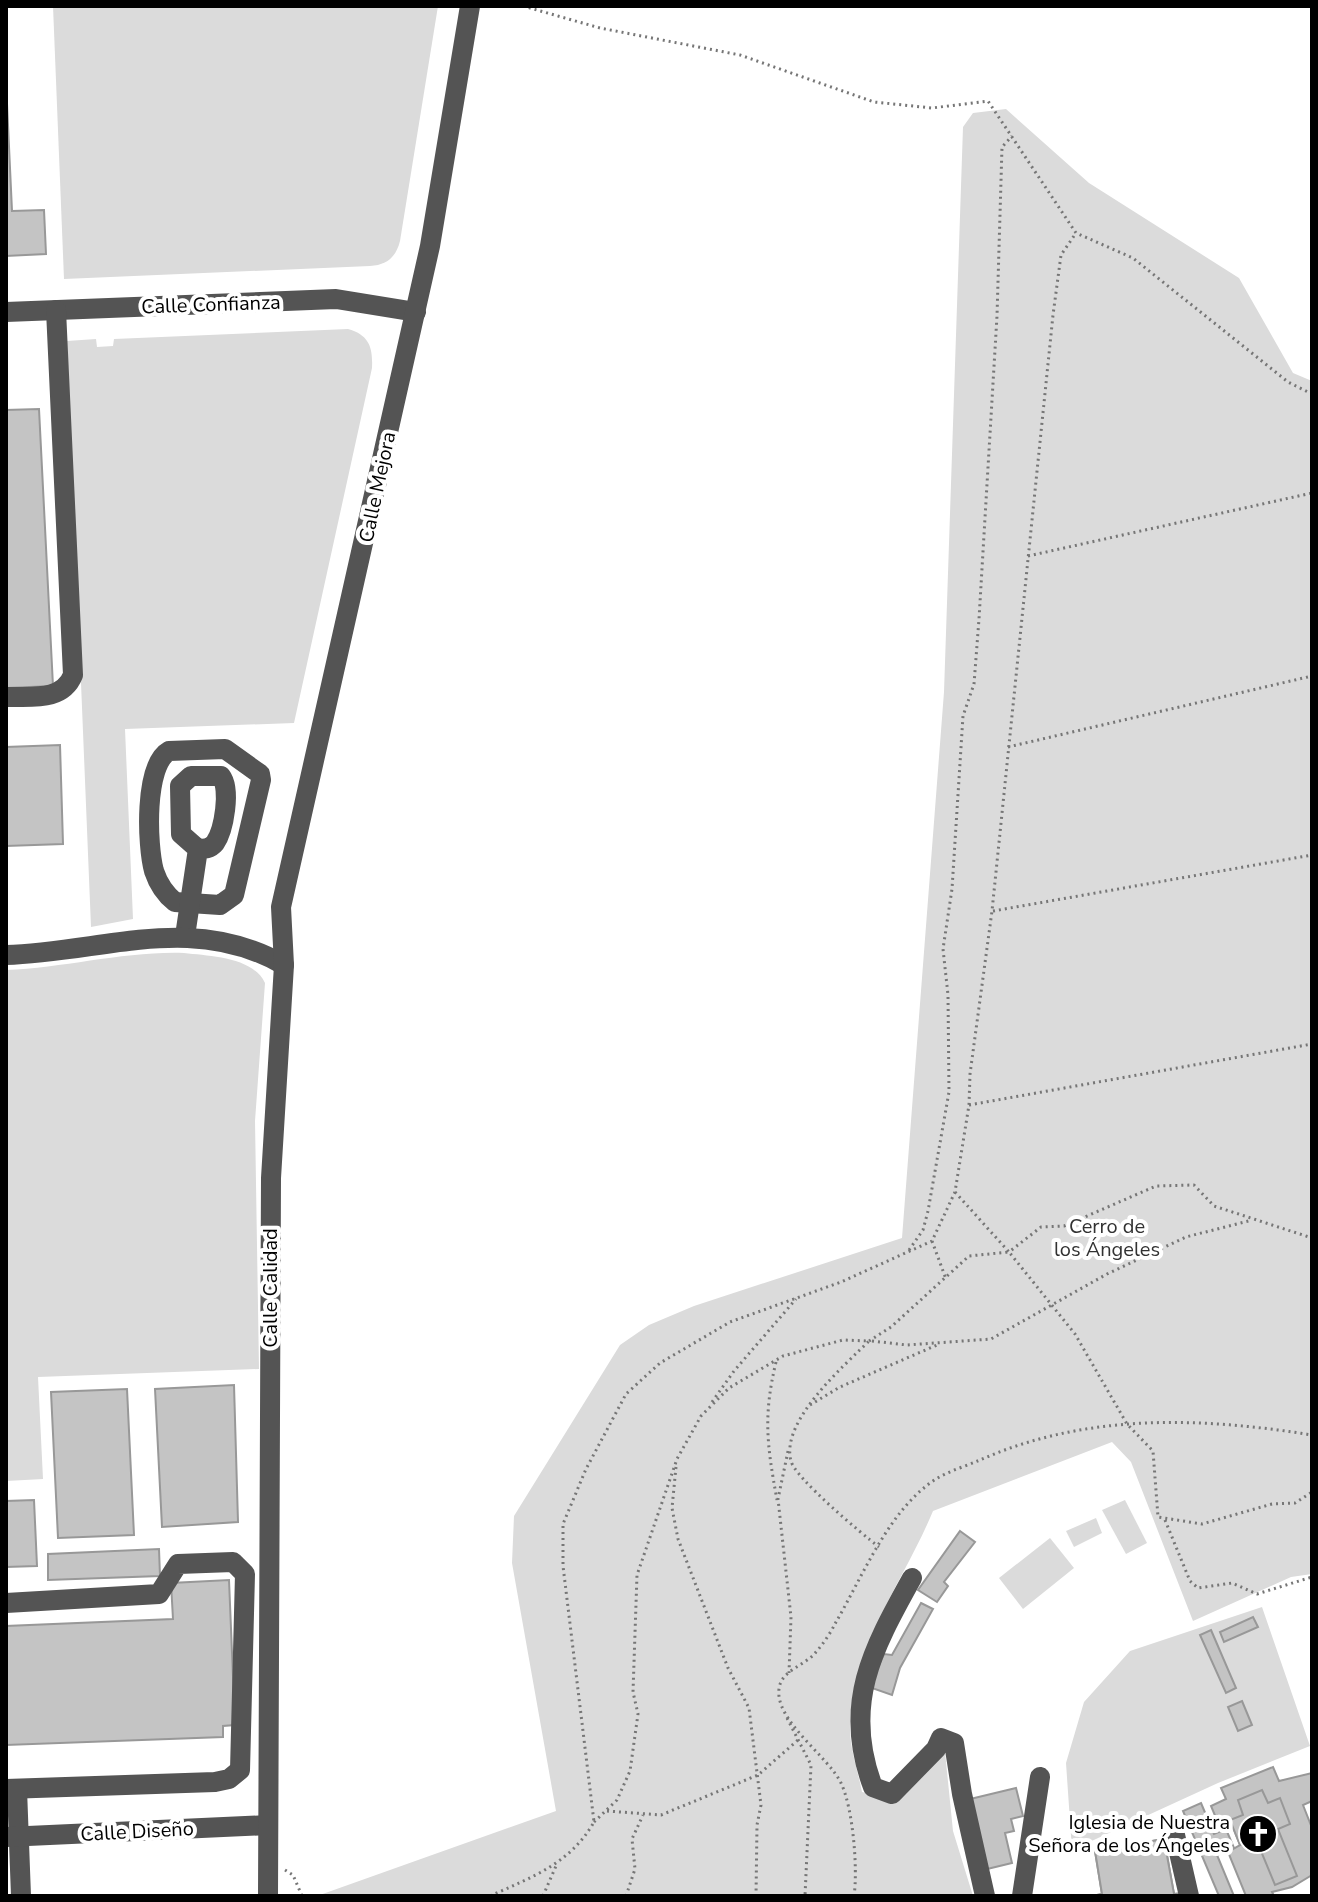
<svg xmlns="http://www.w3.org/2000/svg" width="1318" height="1902" viewBox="0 0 1318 1902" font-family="'Nunito Sans',sans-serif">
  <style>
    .green { fill: #dbdbdb }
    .building { fill: #c4c4c4; stroke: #989898; stroke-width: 2; fill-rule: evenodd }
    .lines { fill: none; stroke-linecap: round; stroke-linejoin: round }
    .path { stroke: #767676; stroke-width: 3; stroke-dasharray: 2 4; stroke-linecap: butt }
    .minor { stroke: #545454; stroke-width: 20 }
    .labels { text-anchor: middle; stroke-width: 8; stroke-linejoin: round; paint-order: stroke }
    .street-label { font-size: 20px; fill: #000; stroke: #fff }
    .park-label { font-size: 20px; fill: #323232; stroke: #fff }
    .poi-label { font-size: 20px; fill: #000; stroke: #fff; text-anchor: end }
  </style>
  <rect width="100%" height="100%" fill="#fff"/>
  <g class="green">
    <path d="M53,6H438L400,241C396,257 387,265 370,266L64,279Z"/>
    <path d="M1006,109L1089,183L1239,278L1293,373L1312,381V1574L1291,1577L1193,1621L1131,1462L1112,1442L933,1511C903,1583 853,1644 850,1724C849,1746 858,1771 862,1792L893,1800L945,1752L953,1831L973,1896H317L556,1811L512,1563L514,1516L620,1345L649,1325L694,1306L902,1238L944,692L963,127L973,113Z"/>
    <path d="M348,329C369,335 373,347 372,368L294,723L125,729L133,919L91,927L67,341L96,339L97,347L113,346L114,339Z"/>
    <path d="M184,953C210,956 253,957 265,983L255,1121L259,1369L38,1377L43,1479L6,1481V970C65,968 125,951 184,953Z"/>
    <path d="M1125,1500L1147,1543L1126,1554L1102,1510Z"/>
    <path d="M1096,1518L1102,1533L1074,1547L1066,1531Z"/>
    <path d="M1050,1538L1074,1568L1023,1609L999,1578Z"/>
    <path d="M1262,1607L1310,1746L1218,1783L1072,1850L1066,1763L1084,1702L1130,1651Z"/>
  </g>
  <g class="building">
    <path d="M6,82L12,211L44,210L46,254L6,256Z"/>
    <path d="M39,409L53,686L6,688V410Z"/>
    <path d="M60,745L63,844L6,846V747Z"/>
    <path d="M234,1385L238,1522L162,1527L155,1389Z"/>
    <path d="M127,1389L134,1535L58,1538L51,1392Z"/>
    <path d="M34,1500L37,1566L6,1567V1501Z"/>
    <path d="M960,1531L975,1542L944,1582L948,1586L937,1602L918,1590Z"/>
    <path d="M159,1549L160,1576L48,1580V1554Z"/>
    <path d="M229,1580L235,1725L223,1726V1737L6,1745V1626L173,1619L171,1583Z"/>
    <path d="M921,1603L933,1609L900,1668L892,1695L869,1687L884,1654L892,1655Z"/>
    <path d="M1253,1617L1258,1627L1224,1642L1220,1632Z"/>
    <path d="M1211,1630L1236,1688L1226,1693L1200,1635Z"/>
    <path d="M1242,1701L1252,1725L1238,1731L1228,1707Z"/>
    <path d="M1273,1767L1279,1781L1312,1773V1801L1303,1805L1312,1828V1875L1292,1887L1272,1892L1274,1896H1246L1228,1852L1240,1845L1232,1825L1221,1830L1211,1806L1226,1799L1221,1788Z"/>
    <path d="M1016,1788L1023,1816L1011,1819L1014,1831L1005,1833L1012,1863L983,1870L966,1800Z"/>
    <path d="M1262,1790L1268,1803L1280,1798L1290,1824L1278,1829L1297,1876L1275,1885L1256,1839L1240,1845L1230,1820L1243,1815L1238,1800Z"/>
    <path d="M1201,1803L1214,1834L1226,1829L1234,1848L1217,1855L1234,1896H1219L1183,1811Z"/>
    <path d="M1164,1839L1174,1894L1183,1893L1184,1896H1092L1102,1894L1095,1851ZM1145,1867L1148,1882L1125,1886L1123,1871Z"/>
    <path d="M1164,1839L1174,1894L1183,1893L1184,1896H1092L1102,1894L1095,1851Z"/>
  </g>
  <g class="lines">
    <g class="path">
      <path d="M523,6L600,28L740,55L874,102L932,108L988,101L1076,233L1133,258L1288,382L1312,394"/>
      <path d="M1028,556L1312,493"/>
      <path d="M1008,747L1312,676"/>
      <path d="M993,911L1312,855"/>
      <path d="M969,1105L1312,1044"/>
      <path d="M955,1192L1009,1252L1041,1227L1064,1226L1156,1186L1194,1185L1214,1206L1312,1238"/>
      <path d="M932,1241L946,1279"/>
      <path d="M909,1250L923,1230L928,1211L949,1092L948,995L943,949L952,889L963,716L974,684L979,619L997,316L1002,147L1012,136"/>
      <path d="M869,1341L891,1327L969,1256L1009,1252L1075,1334L1127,1424L1153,1451L1158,1517L1202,1524L1272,1504L1295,1503L1312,1492"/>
      <path d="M872,1341L907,1345L991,1339L1107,1274L1186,1237L1252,1220"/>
      <path d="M776,1362C763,1416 767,1445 777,1500"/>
      <path d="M712,1402L734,1371L796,1299"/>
      <path d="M810,1405L840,1387L937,1345"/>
      <path d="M788,1451L778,1499L791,1617L789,1673"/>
      <path d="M676,1467L672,1508L678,1539L728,1668L749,1708L761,1805L757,1825L756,1896"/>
      <path d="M1165,1520L1190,1581L1198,1588L1232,1583L1257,1594L1312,1577"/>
      <path d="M787,1718L811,1765L805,1896"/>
      <path d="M607,1811L661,1815L758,1775L798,1740"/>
      <path d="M594,1822L617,1800L630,1771L638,1714L633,1692L637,1575L677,1459L701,1416L729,1388L783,1356L843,1340L869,1341C844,1366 780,1421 791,1461C795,1478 862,1534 879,1547"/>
      <path d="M285,1870L293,1875L302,1896"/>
      <path d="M490,1896C532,1877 570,1864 594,1822L563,1566V1524L586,1469L626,1394L660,1363L730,1322L841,1282L932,1241L955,1192L969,1105L970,1074L992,911L1053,315L1061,255L1076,233"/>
      <path d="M543,1896L556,1866"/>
      <path d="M626,1896L635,1869L632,1839L643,1815"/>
      <path d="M854,1896C858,1869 853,1808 841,1783C828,1756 775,1721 779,1689C781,1670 805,1666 816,1652C824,1643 831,1632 836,1622C863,1576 889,1509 936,1479C949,1471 966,1466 980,1460C1086,1413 1200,1417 1312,1435"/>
    </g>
    <g class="minor">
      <path d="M6,312L336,299L416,312"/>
      <path d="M6,697C31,696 62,702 73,675L56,310"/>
      <path d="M225,749L260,774L261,780L234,895L220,905L175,902C165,894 158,883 154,871C147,845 144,765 169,751Z"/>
      <path d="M185,936L198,849C204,849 210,849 215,843C224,830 231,789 221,776H191L180,786L181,834L198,849"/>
      <path d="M6,955C105,952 192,912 284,965"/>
      <path d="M912,1578C872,1650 842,1705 873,1787L892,1794L936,1749L941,1738L954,1743L962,1794L985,1896"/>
      <path d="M6,1603L159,1594L178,1564L233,1562L245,1574L240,1770L229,1779L215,1782L6,1789"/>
      <path d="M17,1789L21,1896"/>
      <path d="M1175,1835L1189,1896"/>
      <path d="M6,1837L268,1825"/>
      <path d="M268,1896L271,1178L284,965L281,907L430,246L470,6"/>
      <path d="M1022,1896L1040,1777"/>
    </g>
  </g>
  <defs>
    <symbol id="church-disc" viewBox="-11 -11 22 22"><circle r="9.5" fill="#000" stroke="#fff"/><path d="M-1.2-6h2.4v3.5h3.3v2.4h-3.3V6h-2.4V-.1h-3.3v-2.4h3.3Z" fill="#fff"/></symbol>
  </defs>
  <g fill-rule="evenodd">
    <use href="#church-disc" x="1236" y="1812" width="44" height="44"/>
  </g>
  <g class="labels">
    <g class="street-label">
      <text transform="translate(211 304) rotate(-2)" y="7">Calle Confianza</text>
      <text transform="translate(377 487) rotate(-78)" y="7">Calle Mejora</text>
      <text transform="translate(270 1288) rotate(-90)" y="7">Calle Calidad</text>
      <text transform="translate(137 1831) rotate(-3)" y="7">Calle Diseño</text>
    </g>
    <g class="park-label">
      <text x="1107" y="1233">Cerro de<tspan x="1107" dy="23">los Ángeles</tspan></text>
    </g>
    <g class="poi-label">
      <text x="1230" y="1829">Iglesia de Nuestra<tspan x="1230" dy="23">Señora de los Ángeles</tspan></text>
    </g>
  </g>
  <rect width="1318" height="1902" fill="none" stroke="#000000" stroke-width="16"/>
</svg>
